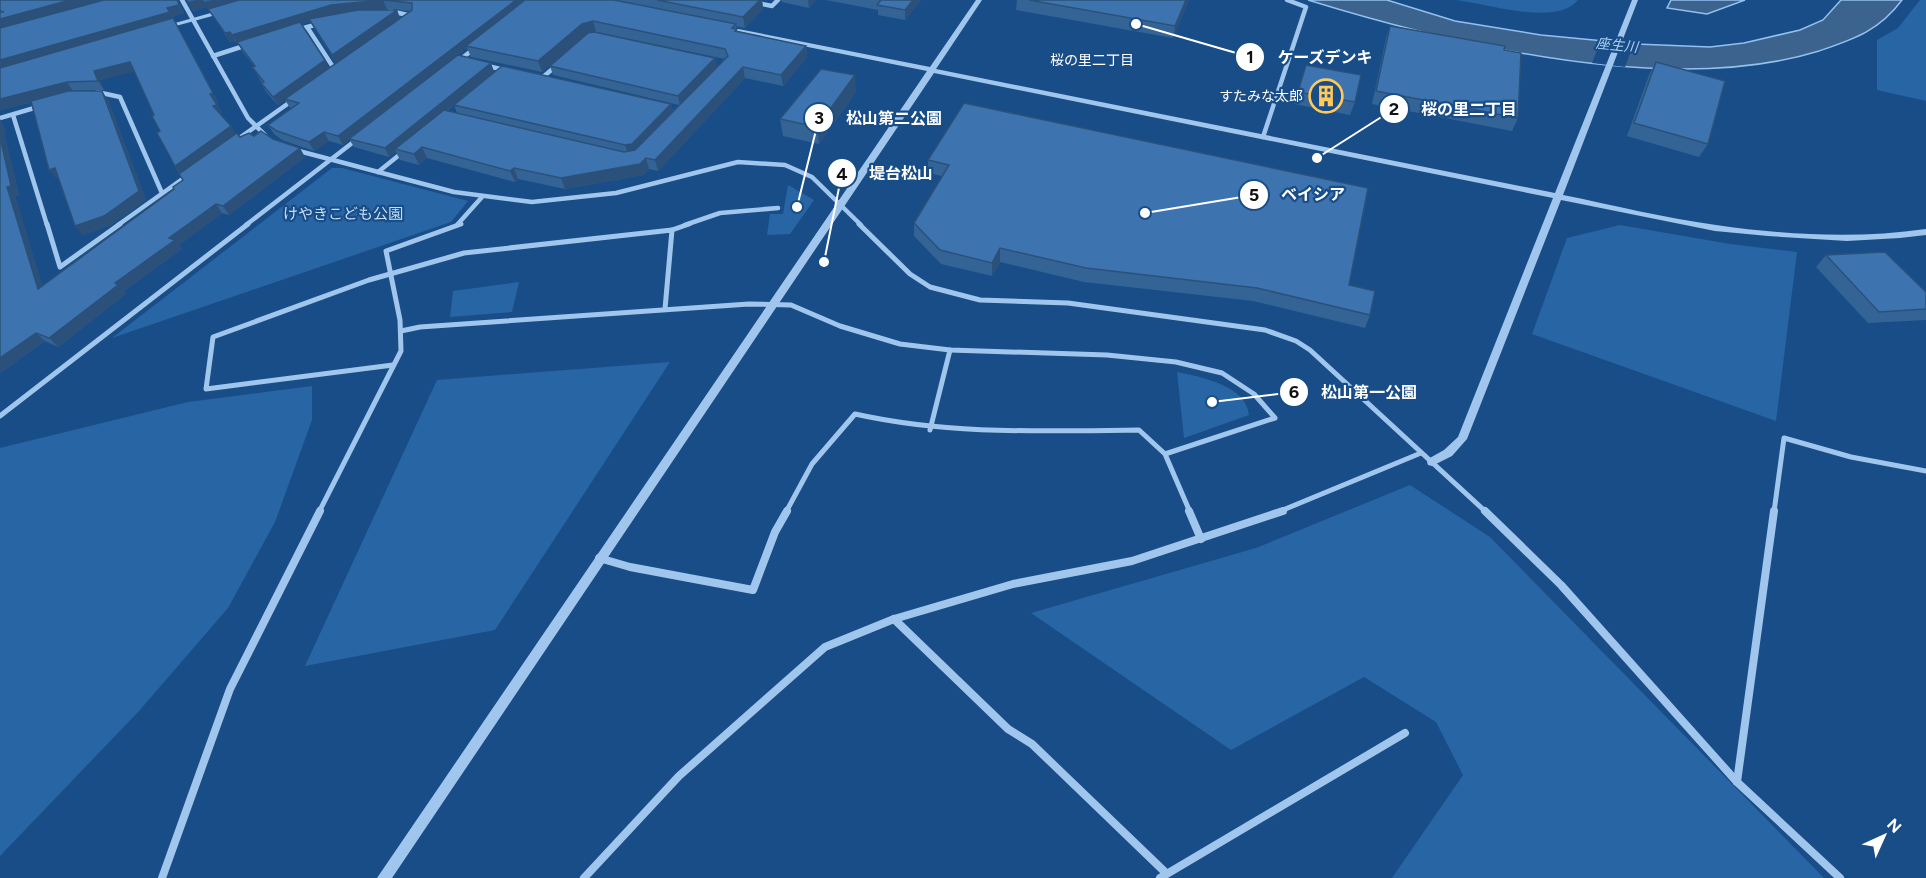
<svg xmlns="http://www.w3.org/2000/svg" width="1926" height="878" viewBox="0 0 1926 878" font-family="Figtree,'Noto Sans JP',sans-serif">
  <style>
    .green { fill: #2865a5 }
    .water { fill: #3c638d; stroke: #92c1ef; stroke-width: 1.5 }
    .pier { fill: #194d87 }
    .lines { fill: none; stroke-linecap: round; stroke-linejoin: round }
    .minor-far2 { stroke: #a0c6ed; stroke-width: 4.5 }
    .minor-far1 { stroke: #a0c6ed; stroke-width: 5 }
    .minor { stroke: #a0c6ed; stroke-width: 8 }
    .tertiary { fill: #a0c6ed; fill-rule: evenodd }
    .wall { fill: #346496; fill-rule: evenodd }
    .shaded-wall { fill: #2b517a }
    .building { fill: #3d74af; stroke: #2b517a; stroke-width: 1.5 }
    .labels { text-anchor: middle; stroke-width: 4.5; stroke-linejoin: round; paint-order: stroke }
    .far-water-label { font-size: 14px; font-style: italic; fill: #acd0f4; stroke: #194d87 }
    .far-neighbourhood-label { font-size: 14px; fill: #fff; stroke: #194d87 }
    .far-poi-label { font-size: 14px; fill: #fff; stroke: #194d87; text-anchor: end }
    .park-label { font-size: 15px; fill: #c5dff9; stroke: #194d87 }
    .leader { fill: none; stroke: #fff; stroke-width: 2 }
    .callout-dot { fill: #fff; stroke: #194d87; stroke-width: 2 }
    .mark-label { font-size: 18px; text-anchor: middle; font-weight: bold; fill: #111 }
    .callout-label { font-size: 16px; text-anchor: middle; font-weight: bold; fill: #fff; stroke: #194d87; stroke-width: 4.5; stroke-linejoin: round; paint-order: stroke }
  </style>
  <rect width="100%" height="100%" fill="#194d87"/>
  <g class="green">
    <path d="M1455,0H1578C1556,27 1486,3 1455,0Z"/>
    <path d="M1920,0H1926V101L1877,90V40L1898,28Z"/>
    <path d="M332,168H342L468,201L451,222L112,338Z"/>
    <path d="M788,185L814,200L790,234L767,235L770,214H783Z"/>
    <path d="M1620,225L1730,244L1797,252L1776,421L1532,334L1567,238Z"/>
    <path d="M519,282L512,312L450,317L453,291Z"/>
    <path d="M670,362L495,630L305,666L437,380Z"/>
    <path d="M1177,372C1201,377 1246,385 1249,415L1184,438Z"/>
    <path d="M312,386V420L275,522L228,608L139,711L0,856V448L188,402Z"/>
    <path d="M1410,485L1490,537L1824,878H1392L1463,775L1436,722L1364,677L1231,750L1031,613L1256,548Z"/>
  </g>
  <g class="water">
    <path d="M1308,0H1387L1455,21L1541,35L1636,44L1710,47L1744,43L1800,30L1823,20L1841,0H1902C1879,31 1854,39 1819,51C1670,97 1454,45 1308,0Z"/>
    <path d="M1671,0H1745L1707,14L1667,8Z"/>
  </g>
  <path class="pier" d="M1602,38L1635,41L1625,67L1592,63Z"/>
  <g class="lines">
    <g class="minor-far2">
      <path d="M182,0L248,118L265,135"/>
      <path d="M757,3L772,6L778,0"/>
      <path d="M390,11L412,16"/>
      <path d="M307,27L335,70"/>
      <path d="M297,30L318,24"/>
      <path d="M213,56L247,45"/>
      <path d="M457,62L475,48"/>
      <path d="M484,65L504,70L502,71"/>
      <path d="M538,76L543,77L556,66"/>
      <path d="M97,92L120,97L162,193"/>
      <path d="M13,115L47,225"/>
      <path d="M0,118L41,106"/>
      <path d="M1263,137L1306,7L1287,0"/>
      <path d="M238,139L293,100"/>
      <path d="M295,150L454,192L532,202L616,193L738,162L785,165L812,177L861,225"/>
      <path d="M378,172L403,152"/>
      <path d="M118,225L188,175"/>
      <path d="M246,225L356,140"/>
      <path d="M457,225L482,197"/>
      <path d="M685,225L720,213L778,208"/>
    </g>
    <g class="minor-far1">
      <path d="M47,224L60,267L120,224"/>
      <path d="M859,224L910,274L930,287L980,300L1068,303L1265,330L1296,341L1310,350L1486,512"/>
      <path d="M672,230L689,224"/>
      <path d="M401,331L420,327L749,304L791,305L840,326L900,344L950,350L1107,355L1176,362L1222,373L1254,394L1275,418L1165,454"/>
      <path d="M393,365L206,389L213,337L369,280L464,253L672,230L665,309"/>
      <path d="M0,416L248,224"/>
      <path d="M930,430L950,350"/>
      <path d="M319,512L401,351L400,320L386,251L461,224"/>
      <path d="M786,512L812,464L855,414C949,435 1043,431 1139,430L1165,454L1190,512"/>
      <path d="M1278,512L1421,453"/>
      <path d="M1774,512L1784,438L1851,457L1926,471"/>
    </g>
    <g class="minor">
      <path d="M1189,511L1201,539"/>
      <path d="M1485,511L1561,585L1737,782L1840,878"/>
      <path d="M599,558L630,567L753,590L775,532L787,511"/>
      <path d="M894,619L1008,729L1032,744L1166,873"/>
      <path d="M1737,782L1774,511"/>
      <path d="M162,878L230,689L320,511"/>
      <path d="M584,878L679,776L825,647L894,619L1013,584L1132,561L1283,511"/>
      <path d="M1160,878L1405,733"/>
    </g>
    <g class="tertiary">
      <path d="M976,0H982L936,69L1555,193L1632,0H1638L1563,195C1613,205 1664,218 1716,225C1785,235 1857,239 1926,229V235L1900,238L1847,241L1768,236L1715,231L1561,200L1467,439L1452,456L1432,466L1428,465L1427,462L1428,459L1444,450L1458,437L1553,198L934,73L392,878H377L927,71L723,30L719,28L723,26L930,67Z"/>
      <path d="M225,9L228,11L227,12L172,27L168,25Z"/>
    </g>
  </g>
  <g class="wall">
    <path d="M0,0L178,1L184,13L173,17L218,102L216,103L222,113L220,114L231,126L235,134L240,137L254,136L273,139L305,157L229,215L222,213L179,245L182,249L124,291L126,294L58,347L45,341L0,373V119L6,132L4,133L19,195L15,196L42,286L174,189L183,180L175,166L154,115L134,71L100,80L104,90L75,91L108,100L146,200L111,225L82,235L59,178H56L32,102L0,110Z"/>
    <path d="M187,0H762L763,9L745,28L736,26L737,31L806,46L807,57L783,86L745,78L658,171L649,169L643,175L565,189L518,179L515,182L427,158L419,165L400,160L396,152L389,157L354,147L349,139L343,145L329,141L314,151L282,140L274,134L268,125L291,109L290,108L285,100L278,105L266,92L261,83H262L252,67L254,66L242,51L238,43H237L235,41L230,42L207,7L193,11ZM387,9L411,11L400,18L397,10H371ZM310,21L336,63L329,69L325,60L301,24ZM594,32H596L725,59L717,67ZM587,34L550,66L553,75L679,105L673,112L671,104L494,72L491,63L458,55L467,48L471,57L542,72L585,35ZM454,105L457,113L447,111Z"/>
    <path d="M781,0H816L809,8L782,2Z"/>
    <path d="M826,0H921L905,20L878,15V10Z"/>
    <path d="M1017,0H1189L1173,38L1016,10Z"/>
    <path d="M1390,26L1504,50L1518,118L1512,131L1372,104L1386,38Z"/>
    <path d="M1656,62L1708,144L1699,157L1627,136L1649,75Z"/>
    <path d="M1306,65L1355,102L1350,115L1294,104Z"/>
    <path d="M856,92L819,144L783,136L780,119Z"/>
    <path d="M964,103L1349,285L1370,315L1365,328L1253,301L1084,282L1000,262L992,276L941,264L914,236V223L942,176L928,173V160Z"/>
    <path d="M1826,255L1926,292V320L1868,323L1816,267Z"/>
  </g>
  <g class="shaded-wall">
    <path d="M70,0H107L0,29V19Z"/>
    <path d="M177,0H178L184,13L173,17L167,8Z"/>
    <path d="M196,0H203L207,7L193,11L188,2Z"/>
    <path d="M212,0H247L209,11L204,2Z"/>
    <path d="M383,0L387,9L335,14L237,43L232,35L331,5Z"/>
    <path d="M516,0H530L466,46L467,48L343,145L338,136Z"/>
    <path d="M760,0H762L763,9L745,28L743,17Z"/>
    <path d="M808,0H816L809,8Z"/>
    <path d="M913,0H921L905,20V10Z"/>
    <path d="M1186,0H1189L1173,38L1175,26Z"/>
    <path d="M397,10L400,19L336,64L332,55Z"/>
    <path d="M170,12L218,102L216,103L210,94L174,21L0,70V60Z"/>
    <path d="M593,21L596,32L585,35L542,72L538,61L582,24Z"/>
    <path d="M230,32L235,41L230,42L225,33Z"/>
    <path d="M806,46L807,57L783,86L781,75Z"/>
    <path d="M715,58L717,67L680,105L678,96Z"/>
    <path d="M325,60L329,69L278,105L273,97Z"/>
    <path d="M130,62L136,71L100,80L104,90L98,81L94,71Z"/>
    <path d="M491,63L494,72L398,150L395,149L396,152L389,157L385,148Z"/>
    <path d="M743,67L745,78L658,171L655,160Z"/>
    <path d="M855,75L856,92L819,144L817,127Z"/>
    <path d="M67,82L73,91L0,110V99Z"/>
    <path d="M102,91L108,100L146,200L111,225L82,235L75,226Z"/>
    <path d="M671,104L673,113L635,153L628,154L625,145Z"/>
    <path d="M217,105L222,113L219,115L213,106Z"/>
    <path d="M0,119L6,132L4,133L19,195L15,196L46,298L38,289L7,187L0,137Z"/>
    <path d="M231,126L236,135L181,175L175,166Z"/>
    <path d="M324,132L329,141L314,151L309,142Z"/>
    <path d="M422,147L427,158L419,165L414,154Z"/>
    <path d="M300,148L305,157L229,215L223,206Z"/>
    <path d="M646,158L649,169L643,175L565,189L561,178Z"/>
    <path d="M55,168L62,177L56,178L49,170Z"/>
    <path d="M514,168L518,179L515,182L510,171Z"/>
    <path d="M216,204L222,213L179,245L182,249L124,291L126,294L58,347L49,338L169,238Z"/>
    <path d="M1000,248V262L992,276V263Z"/>
    <path d="M36,333L45,341L0,373V358Z"/>
  </g>
  <g class="building">
    <path d="M0,0H70L0,19V12H4L0,11Z"/>
    <path d="M104,0H177L179,5L167,8L170,12L0,60V28Z"/>
    <path d="M239,0H516L338,136L324,132L309,142L277,131L268,125L299,103L285,99L412,10V3L383,0L331,5L232,35L230,32L225,33L208,9Z"/>
    <path d="M525,0H614L736,24L732,28L737,29L735,31L806,46L781,75L743,67L655,160L646,158L640,164L561,178L514,168L510,171L422,147L414,154L395,149L444,110L624,152L635,150L728,56L725,49L593,21L582,24L538,61L466,46Z"/>
    <path d="M657,0H760L743,17Z"/>
    <path d="M879,0H913L905,10L877,5L881,0Z"/>
    <path d="M1029,0H1186L1175,26Z"/>
    <path d="M358,10H397L332,55L309,19Z"/>
    <path d="M173,18L213,93L210,94L217,105L213,106L231,126L175,166L157,133L160,131L152,116L154,115L130,62L94,71L98,81L67,82L0,99V68Z"/>
    <path d="M300,22L325,60L273,97L261,83L264,82L252,67L255,66L237,42Z"/>
    <path d="M1390,26L1505,46L1504,50L1521,53L1518,118L1376,91Z"/>
    <path d="M594,32L715,58L678,96L550,66L588,33Z"/>
    <path d="M458,55L491,63L385,148L349,139Z"/>
    <path d="M1656,62L1725,81L1708,144L1634,123Z"/>
    <path d="M1306,65L1361,75L1355,102L1298,92Z"/>
    <path d="M502,66L671,104L632,144L625,145L454,105Z"/>
    <path d="M821,69L855,75L817,127L780,119Z"/>
    <path d="M68,91H102L139,191L104,216L75,226L55,168L49,170L31,101Z"/>
    <path d="M964,103L1368,188L1349,285L1375,291L1370,315L1257,288L1086,268L1000,248L992,263L940,250L914,223L949,165L928,160Z"/>
    <path d="M261,131L273,139L300,148L223,206L216,204L169,238L175,240L115,283L118,285L49,338L36,333L0,358V137L11,186L7,187L38,289L174,189L173,187L183,180L179,174L237,133L240,137L249,133L254,136Z"/>
    <path d="M1885,252L1926,292V309L1879,312L1826,255Z"/>
  </g>
  <defs>
    <symbol id="building-ring" viewBox="-11 -11 22 22"><circle r="9.5" fill="#194d87" stroke="#ffc95c" stroke-width="1.5"/><path d="M-4-6H4V6H1V3H-1V6H-4ZM-2.5-4.3h1.7v1.8h-1.7ZM.8-4.3h1.7v1.8H.8ZM-2.5-1h1.7V.8h-1.7ZM.8-1h1.7V.8H.8Z" fill="#ffc95c"/></symbol>
  </defs>
  <g fill-rule="evenodd">
    <use href="#building-ring" x="1307" y="77" width="38" height="38"/>
  </g>
  <g class="labels">
    <g class="far-water-label">
      <text transform="translate(1617 45) rotate(6)" y="5">座生川</text>
    </g>
    <g class="far-neighbourhood-label">
      <text x="1092" y="65">桜の里二丁目</text>
    </g>
    <g class="far-poi-label">
      <text x="1303" y="101">すたみな太郎</text>
    </g>
    <g class="park-label">
      <text x="343" y="219">けやきこども公園</text>
    </g>
  </g>
  <path class="leader" d="M1136 24L1250 57M1317 158L1394 109M797 207L819 118M824 262L842 173M1145 213L1254 195M1212 402L1294 392"/>
  <g class="callout-dot">
    <circle cx="1136" cy="24" r="6"/>
    <circle cx="1317" cy="158" r="6"/>
    <circle cx="797" cy="207" r="6"/>
    <circle cx="824" cy="262" r="6"/>
    <circle cx="1145" cy="213" r="6"/>
    <circle cx="1212" cy="402" r="6"/>
    <circle cx="1250" cy="57" r="15"/>
    <circle cx="1394" cy="109" r="15"/>
    <circle cx="819" cy="118" r="15"/>
    <circle cx="842" cy="173" r="15"/>
    <circle cx="1254" cy="195" r="15"/>
    <circle cx="1294" cy="392" r="15"/>
  </g>
  <g class="mark-label">
    <text x="1250" y="63">1</text>
    <text x="1394" y="115">2</text>
    <text x="819" y="124">3</text>
    <text x="842" y="180">4</text>
    <text x="1254" y="201">5</text>
    <text x="1294" y="398">6</text>
  </g>
  <g class="callout-label">
    <text x="1325" y="63">ケーズデンキ</text>
    <text x="1469" y="115">桜の里二丁目</text>
    <text x="894" y="124">松山第二公園</text>
    <text x="901" y="179">堤台松山</text>
    <text x="1313" y="200">ベイシア</text>
    <text x="1369" y="398">松山第一公園</text>
  </g>
  <g transform="translate(1884 836) rotate(45)" stroke="#194d87" stroke-width="4.5" paint-order="stroke">
  <path d="M0-4.5L10 22L0 15L-10 22Z" fill="#ffffff"/>
  <text y="-9" font-size="16" font-weight="bold" text-anchor="middle" fill="#ffffff">N</text>
  </g>
</svg>
